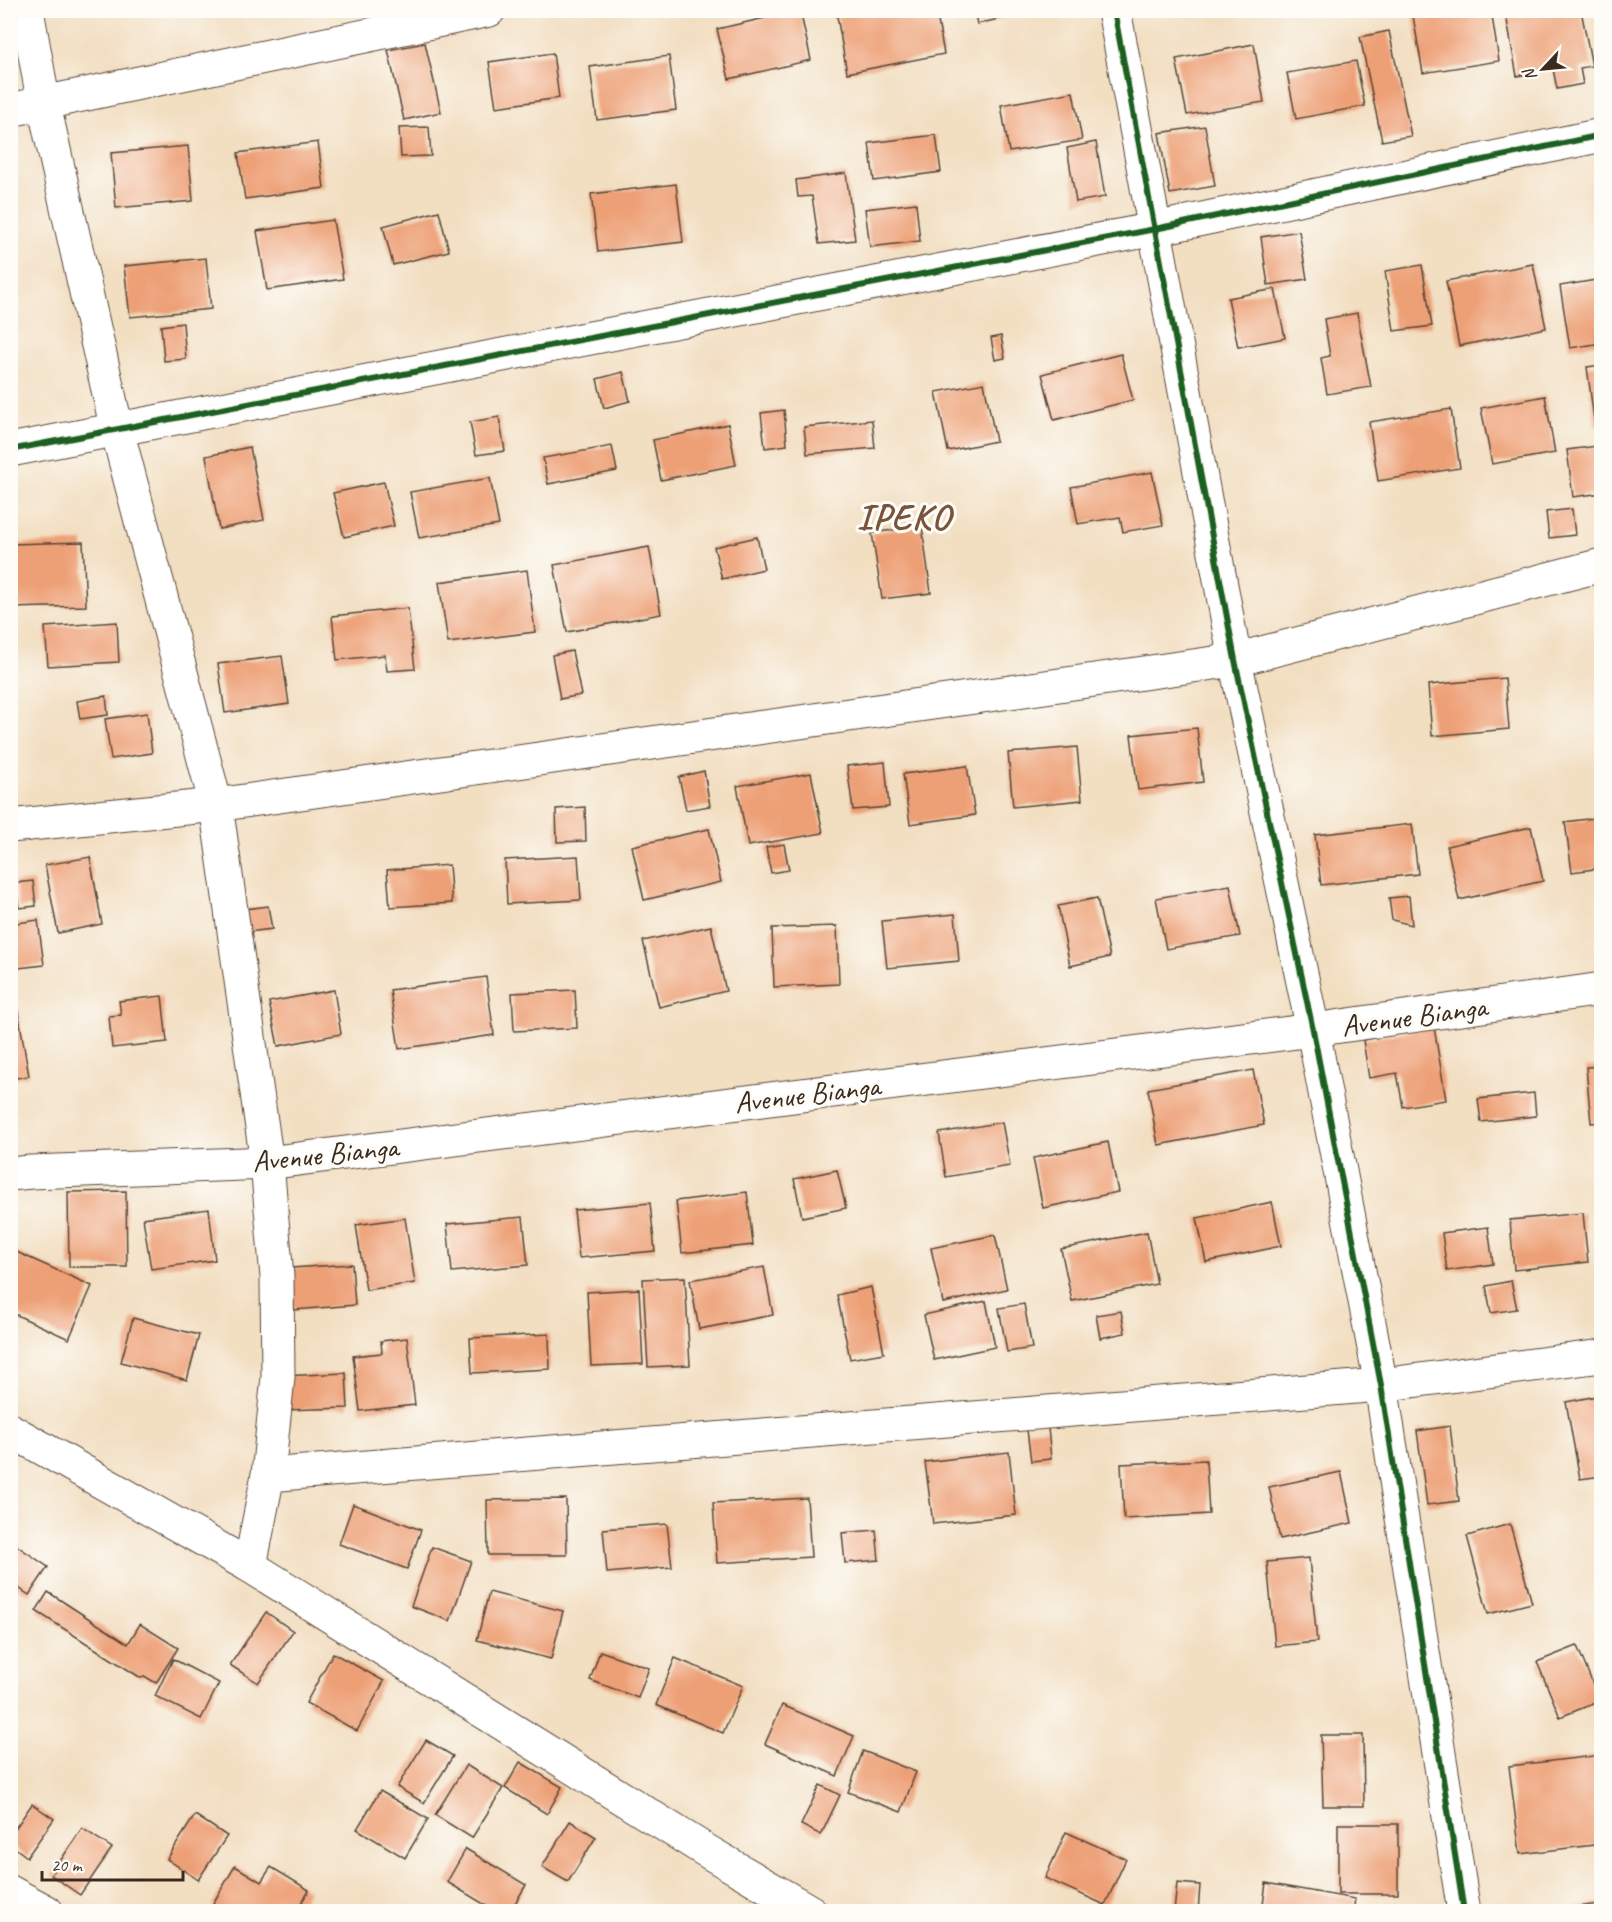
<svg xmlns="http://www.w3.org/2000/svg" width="1612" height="1922" viewBox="0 0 1612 1922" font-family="Caveat,sans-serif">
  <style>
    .building { fill: #ed9f74 }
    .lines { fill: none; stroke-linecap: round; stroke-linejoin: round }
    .street-casing { stroke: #564536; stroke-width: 35 }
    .street { stroke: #fff; stroke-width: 33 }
    .cycleway-casing { stroke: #fdfcf7; stroke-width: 10 }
    .cycleway { stroke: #1b5e20; stroke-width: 6 }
    .labels { text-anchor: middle; stroke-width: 6; stroke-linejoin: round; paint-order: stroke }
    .street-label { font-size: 30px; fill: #3b2a1e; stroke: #fdfcf7 }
    .district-label { font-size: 36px; font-weight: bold; letter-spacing: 1.5px; fill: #79533c; stroke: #fdfcf7 }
  </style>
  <rect width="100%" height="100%" fill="#fdfcf7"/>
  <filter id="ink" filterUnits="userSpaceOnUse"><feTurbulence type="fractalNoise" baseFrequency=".0167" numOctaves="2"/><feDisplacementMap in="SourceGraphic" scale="12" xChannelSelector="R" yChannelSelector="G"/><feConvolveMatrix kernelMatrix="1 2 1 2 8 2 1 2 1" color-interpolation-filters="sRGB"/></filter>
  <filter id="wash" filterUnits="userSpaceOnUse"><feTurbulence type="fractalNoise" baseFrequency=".008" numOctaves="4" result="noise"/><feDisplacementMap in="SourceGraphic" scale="24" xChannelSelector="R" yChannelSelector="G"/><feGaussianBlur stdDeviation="1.35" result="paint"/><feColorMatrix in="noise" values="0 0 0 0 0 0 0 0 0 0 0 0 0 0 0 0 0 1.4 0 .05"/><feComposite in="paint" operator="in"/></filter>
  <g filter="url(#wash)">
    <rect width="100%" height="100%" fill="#f2dec1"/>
    <g id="blocks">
      <g class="building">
        <path d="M800,10L811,60L729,79L717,29Z"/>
        <path d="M864,10H936L944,54L847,73L837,16Z"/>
        <path d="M974,10H1034V11L977,24Z"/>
        <path d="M1446,10H1491L1499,61L1423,73L1413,16Z"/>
        <path d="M1531,10H1581L1592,66L1580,68L1583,84L1557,89L1553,69L1517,76L1506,15Z"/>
        <path d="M1389,31L1411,136L1382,141L1360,37Z"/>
        <path d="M425,43L441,112L404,120L388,50Z"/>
        <path d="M1254,44L1264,102L1187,115L1176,59Z"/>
        <path d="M553,53L559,98L496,107L489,62Z"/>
        <path d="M669,56L676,110L597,120L590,67Z"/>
        <path d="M1356,61L1365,106L1296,119L1287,73Z"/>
        <path d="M1073,92L1082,140L1009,152L1001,105Z"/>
        <path d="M1205,126L1215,186L1170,194L1159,133Z"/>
        <path d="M429,127L431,156L401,157L399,128Z"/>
        <path d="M936,135L941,172L874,181L869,143Z"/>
        <path d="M318,142L324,188L245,199L238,153Z"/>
        <path d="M1096,142L1105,197L1076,202L1067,148Z"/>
        <path d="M188,146L193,201L116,208L111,153Z"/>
        <path d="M846,173L855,240L819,244L812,196L798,197L796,180Z"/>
        <path d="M676,184L683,242L598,252L591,194Z"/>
        <path d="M916,203L920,241L870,247L865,209Z"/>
        <path d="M439,211L449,251L393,265L383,226Z"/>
        <path d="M333,220L343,279L267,290L257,231Z"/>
        <path d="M1299,231L1307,279L1268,285L1261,237Z"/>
        <path d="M206,258L211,309L130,317L124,266Z"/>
        <path d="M1533,264L1546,328L1459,346L1446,281Z"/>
        <path d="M1422,265L1432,326L1394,331L1385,271Z"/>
        <path d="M1602,279V343L1570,348L1560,286Z"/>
        <path d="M1275,289L1285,338L1238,347L1228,298Z"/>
        <path d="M1357,313L1371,387L1327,394L1321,358L1330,356L1324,319Z"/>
        <path d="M183,323L186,359L164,361L161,326Z"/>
        <path d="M1001,336L1005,358L995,360L991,338Z"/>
        <path d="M1121,354L1133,400L1054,420L1042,374Z"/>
        <path d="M1602,365V426L1595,427L1587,367Z"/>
        <path d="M623,372L630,401L604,408L597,379Z"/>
        <path d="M984,383L996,441L948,451L936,392Z"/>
        <path d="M1545,396L1555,453L1492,464L1481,408Z"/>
        <path d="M1451,409L1460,468L1378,481L1369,422Z"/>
        <path d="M784,410L787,445L765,448L761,413Z"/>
        <path d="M499,417L505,451L476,455L470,422Z"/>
        <path d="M872,420L875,448L807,454L804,427Z"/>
        <path d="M728,424L736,465L661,480L653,440Z"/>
        <path d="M612,446L617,471L548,484L543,458Z"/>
        <path d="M1597,446L1602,493L1573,497L1567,450Z"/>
        <path d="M250,447L264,520L219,529L206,456Z"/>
        <path d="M1152,472L1163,525L1123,532L1120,517L1078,524L1071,487Z"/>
        <path d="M490,478L499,525L419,538L410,492Z"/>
        <path d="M384,482L394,526L344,537L333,493Z"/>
        <path d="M1572,509L1575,535L1549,538L1546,512Z"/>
        <path d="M922,526L931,593L882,599L872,533Z"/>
        <path d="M757,537L764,569L722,579L714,547Z"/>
        <path d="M83,542L86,606L10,608V544Z"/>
        <path d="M649,547L661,614L567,632L554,565Z"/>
        <path d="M527,570L535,632L448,643L439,582Z"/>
        <path d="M1602,593V609L1601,610L1597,594Z"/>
        <path d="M408,608L415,669L387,671L385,655L337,660L332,616Z"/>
        <path d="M117,622L119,662L48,666L45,627Z"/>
        <path d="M572,651L581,695L560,699L552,655Z"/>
        <path d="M282,656L289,704L225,713L218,664Z"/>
        <path d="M1505,678L1509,729L1432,736L1428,685Z"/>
        <path d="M106,696L108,715L80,719L77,701Z"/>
        <path d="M147,713L152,753L111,759L105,719Z"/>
        <path d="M1197,728L1203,782L1138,790L1131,735Z"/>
        <path d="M1077,747L1082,800L1013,807L1008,753Z"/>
        <path d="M885,762L889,807L853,810L847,766Z"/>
        <path d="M967,766L975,815L910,824L903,774Z"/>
        <path d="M704,771L710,806L686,810L679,777Z"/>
        <path d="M811,773L823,833L748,846L737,786Z"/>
        <path d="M585,807L586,841L557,842L556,809Z"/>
        <path d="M1602,817V868L1572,872L1565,822Z"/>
        <path d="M1412,824L1418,874L1321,885L1315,835Z"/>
        <path d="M1531,827L1543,881L1459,900L1447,846Z"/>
        <path d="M709,829L721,882L644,900L632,846Z"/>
        <path d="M784,844L789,870L771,873L766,847Z"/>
        <path d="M578,856L581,900L507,904L505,860Z"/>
        <path d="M90,857L102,924L58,933L45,865Z"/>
        <path d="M449,865L452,903L390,907L387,870Z"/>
        <path d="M33,881L36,906L19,908L15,883Z"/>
        <path d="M1230,885L1240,936L1166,949L1156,898Z"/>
        <path d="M1409,896L1412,925L1392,920L1389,898Z"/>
        <path d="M1097,898L1110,957L1070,966L1058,906Z"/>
        <path d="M268,906L272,929L248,932L245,909Z"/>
        <path d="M955,914L959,961L887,968L882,921Z"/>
        <path d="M38,920L44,965L10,969V924Z"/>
        <path d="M711,926L726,991L659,1007L643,941Z"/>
        <path d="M837,926L839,984L774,987L772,928Z"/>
        <path d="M486,977L494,1035L399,1049L390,990Z"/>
        <path d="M334,990L341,1034L278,1046L269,1002Z"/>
        <path d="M575,990L577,1028L514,1031L512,993Z"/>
        <path d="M162,996L167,1042L112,1048L109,1016L121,1015L119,1001Z"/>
        <path d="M18,1011L29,1076L10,1079V1013Z"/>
        <path d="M1434,1027L1446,1100L1403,1107L1397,1073L1369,1078L1363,1040Z"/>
        <path d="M1602,1066V1122L1591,1123L1586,1067Z"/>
        <path d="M1253,1070L1264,1125L1158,1145L1148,1089Z"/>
        <path d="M1534,1093L1536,1116L1481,1122L1478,1099Z"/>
        <path d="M1002,1122L1010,1166L946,1177L939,1133Z"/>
        <path d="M1108,1142L1118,1192L1043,1208L1033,1158Z"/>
        <path d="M837,1170L846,1208L802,1217L794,1179Z"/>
        <path d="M126,1191L127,1267H69L68,1192Z"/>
        <path d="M747,1192L753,1245L682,1253L676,1201Z"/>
        <path d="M1272,1202L1281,1246L1206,1262L1197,1218Z"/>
        <path d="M650,1203L655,1251L579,1258L574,1210Z"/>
        <path d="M209,1209L215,1260L151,1269L143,1218Z"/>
        <path d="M1583,1213L1588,1262L1514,1270L1510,1220Z"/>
        <path d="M523,1217L528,1265L452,1272L447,1224Z"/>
        <path d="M405,1218L415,1283L366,1290L356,1225Z"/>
        <path d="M1488,1227L1493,1264L1447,1271L1442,1233Z"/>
        <path d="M1147,1232L1157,1284L1072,1301L1061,1249Z"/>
        <path d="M995,1235L1007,1289L943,1303L931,1248Z"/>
        <path d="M10,1249L92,1286L69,1339L10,1312Z"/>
        <path d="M352,1264L355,1305L294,1310L291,1268Z"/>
        <path d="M764,1267L773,1315L699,1329L690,1280Z"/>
        <path d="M685,1277L690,1365L648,1367L643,1279Z"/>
        <path d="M1511,1281L1517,1309L1491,1313L1486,1286Z"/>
        <path d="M871,1287L884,1353L850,1359L837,1295Z"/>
        <path d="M639,1289L643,1364L591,1366L587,1292Z"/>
        <path d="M986,1301L995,1347L934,1360L924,1315Z"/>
        <path d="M1024,1304L1032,1348L1007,1352L999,1308Z"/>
        <path d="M1121,1311L1125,1333L1100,1338L1096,1315Z"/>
        <path d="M133,1318L199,1335L187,1380L121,1362Z"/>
        <path d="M549,1334L550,1369L472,1373L470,1338Z"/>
        <path d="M407,1338L415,1405L360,1411L353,1356L382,1353L381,1341Z"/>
        <path d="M346,1373L348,1408L282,1410L281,1376Z"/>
        <path d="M1602,1395V1476L1580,1479L1566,1402Z"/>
        <path d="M1450,1426L1459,1501L1427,1505L1417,1431Z"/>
        <path d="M1048,1428L1051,1459L1031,1461L1027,1430Z"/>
        <path d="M1009,1452L1016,1515L933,1524L925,1462Z"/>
        <path d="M1206,1460L1209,1514L1124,1519L1121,1464Z"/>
        <path d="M1341,1472L1352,1523L1280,1539L1269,1487Z"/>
        <path d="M807,1498L811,1557L717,1563L713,1503Z"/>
        <path d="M566,1499L567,1555H488L487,1500Z"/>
        <path d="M353,1504L421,1530L407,1569L339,1544Z"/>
        <path d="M667,1524L672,1567L607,1573L603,1529Z"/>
        <path d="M1510,1524L1532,1603L1488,1614L1467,1536Z"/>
        <path d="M876,1530L879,1560L845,1563L842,1533Z"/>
        <path d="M10,1541L48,1567L29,1595L10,1582Z"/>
        <path d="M432,1547L471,1561L450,1621L411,1606Z"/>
        <path d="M1309,1558L1317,1642L1275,1646L1267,1562Z"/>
        <path d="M48,1592L128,1644L140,1624L178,1648L156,1683L144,1676L141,1678L36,1611Z"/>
        <path d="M489,1592L563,1611L551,1659L477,1640Z"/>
        <path d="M266,1612L293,1631L258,1683L230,1665Z"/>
        <path d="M1577,1646L1600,1701L1560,1717L1537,1662Z"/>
        <path d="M600,1651L649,1668L638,1698L590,1680Z"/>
        <path d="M333,1653L384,1681L357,1731L306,1703Z"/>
        <path d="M675,1658L743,1686L723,1733L656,1705Z"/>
        <path d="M173,1659L219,1683L201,1719L155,1696Z"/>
        <path d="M782,1705L854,1736L837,1776L765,1744Z"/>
        <path d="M1321,1735H1363L1364,1806H1323Z"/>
        <path d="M426,1740L453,1756L424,1803L397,1787Z"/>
        <path d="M863,1751L916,1772L901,1812L848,1792Z"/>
        <path d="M1602,1755V1844L1520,1854L1509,1766Z"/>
        <path d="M520,1762L562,1787L547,1814L505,1788Z"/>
        <path d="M466,1765L503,1788L472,1838L435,1815Z"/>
        <path d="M820,1785L840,1795L821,1835L801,1825Z"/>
        <path d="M380,1791L428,1819L405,1858L357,1829Z"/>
        <path d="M32,1804L54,1819L27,1857L10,1844V1836Z"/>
        <path d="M195,1815L227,1836L198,1880L167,1859Z"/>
        <path d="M570,1821L596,1837L568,1882L542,1867Z"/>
        <rect x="1338" y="1824" width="60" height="70"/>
        <path d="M82,1828L112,1848L80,1895L51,1875Z"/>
        <path d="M1066,1832L1126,1859L1105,1905L1045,1878Z"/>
        <path d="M466,1849L526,1885L510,1912H497L447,1882Z"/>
        <path d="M235,1866L261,1882L271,1867L309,1890L296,1912H223L212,1905Z"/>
        <path d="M1177,1883L1200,1885L1198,1912H1174Z"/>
        <path d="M1266,1883L1355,1899L1353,1912H1262Z"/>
        <path d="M1598,1904L1599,1912H1558V1910Z"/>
      </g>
    </g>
  </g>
  <g filter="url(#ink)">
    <use href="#blocks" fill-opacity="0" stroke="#564536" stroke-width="1.5"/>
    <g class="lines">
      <defs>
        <g id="street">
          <path d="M27,10L44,105L117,430L216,805L267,1163L277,1277L278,1377L268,1475L250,1566"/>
          <path d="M1114,10L1235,660L1313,1030L1381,1385L1464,1912"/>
          <path d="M10,110L489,10"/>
          <path d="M10,450L1155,229L1602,135"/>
          <path d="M10,826L216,805L1235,660L1602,565"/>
          <path d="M10,1174L31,1172L267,1163L1313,1030L1602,989"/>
          <path d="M10,1430L250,1566L705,1850L811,1912"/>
          <path d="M268,1475L1381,1385L1602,1356"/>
          <path d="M10,1892L47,1912"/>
        </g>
      </defs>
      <use href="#street" class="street-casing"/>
      <use href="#street" class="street"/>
      <defs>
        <g id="cycleway">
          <path d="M1114,10L1235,660L1313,1030L1381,1385L1464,1912"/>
          <path d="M10,450L1155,229L1602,135"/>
        </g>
      </defs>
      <use href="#cycleway" class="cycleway-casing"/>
      <use href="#cycleway" class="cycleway"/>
    </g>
  </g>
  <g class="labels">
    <g class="street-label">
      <text transform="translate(1414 1016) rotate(-8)" y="10">Avenue Bianga</text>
      <text transform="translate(807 1094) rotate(-7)" y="10">Avenue Bianga</text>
      <text transform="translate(325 1154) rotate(-6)" y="10">Avenue Bianga</text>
    </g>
    <g class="district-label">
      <text x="904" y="529">IPEKO</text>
    </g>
  </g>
  <rect width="1612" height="1922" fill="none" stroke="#fdfcf7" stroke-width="36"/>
  <g transform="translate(1543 69) rotate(244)" stroke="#fdfcf7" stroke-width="4.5" paint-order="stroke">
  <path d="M0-4.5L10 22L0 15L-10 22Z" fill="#3b2a1e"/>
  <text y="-9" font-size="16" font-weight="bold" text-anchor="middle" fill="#3b2a1e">N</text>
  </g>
  <path d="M42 1871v9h141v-9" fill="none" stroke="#3b2a1e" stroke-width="3"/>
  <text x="51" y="1871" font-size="18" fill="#3b2a1e" stroke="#fdfcf7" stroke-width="4.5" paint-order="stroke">20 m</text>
</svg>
